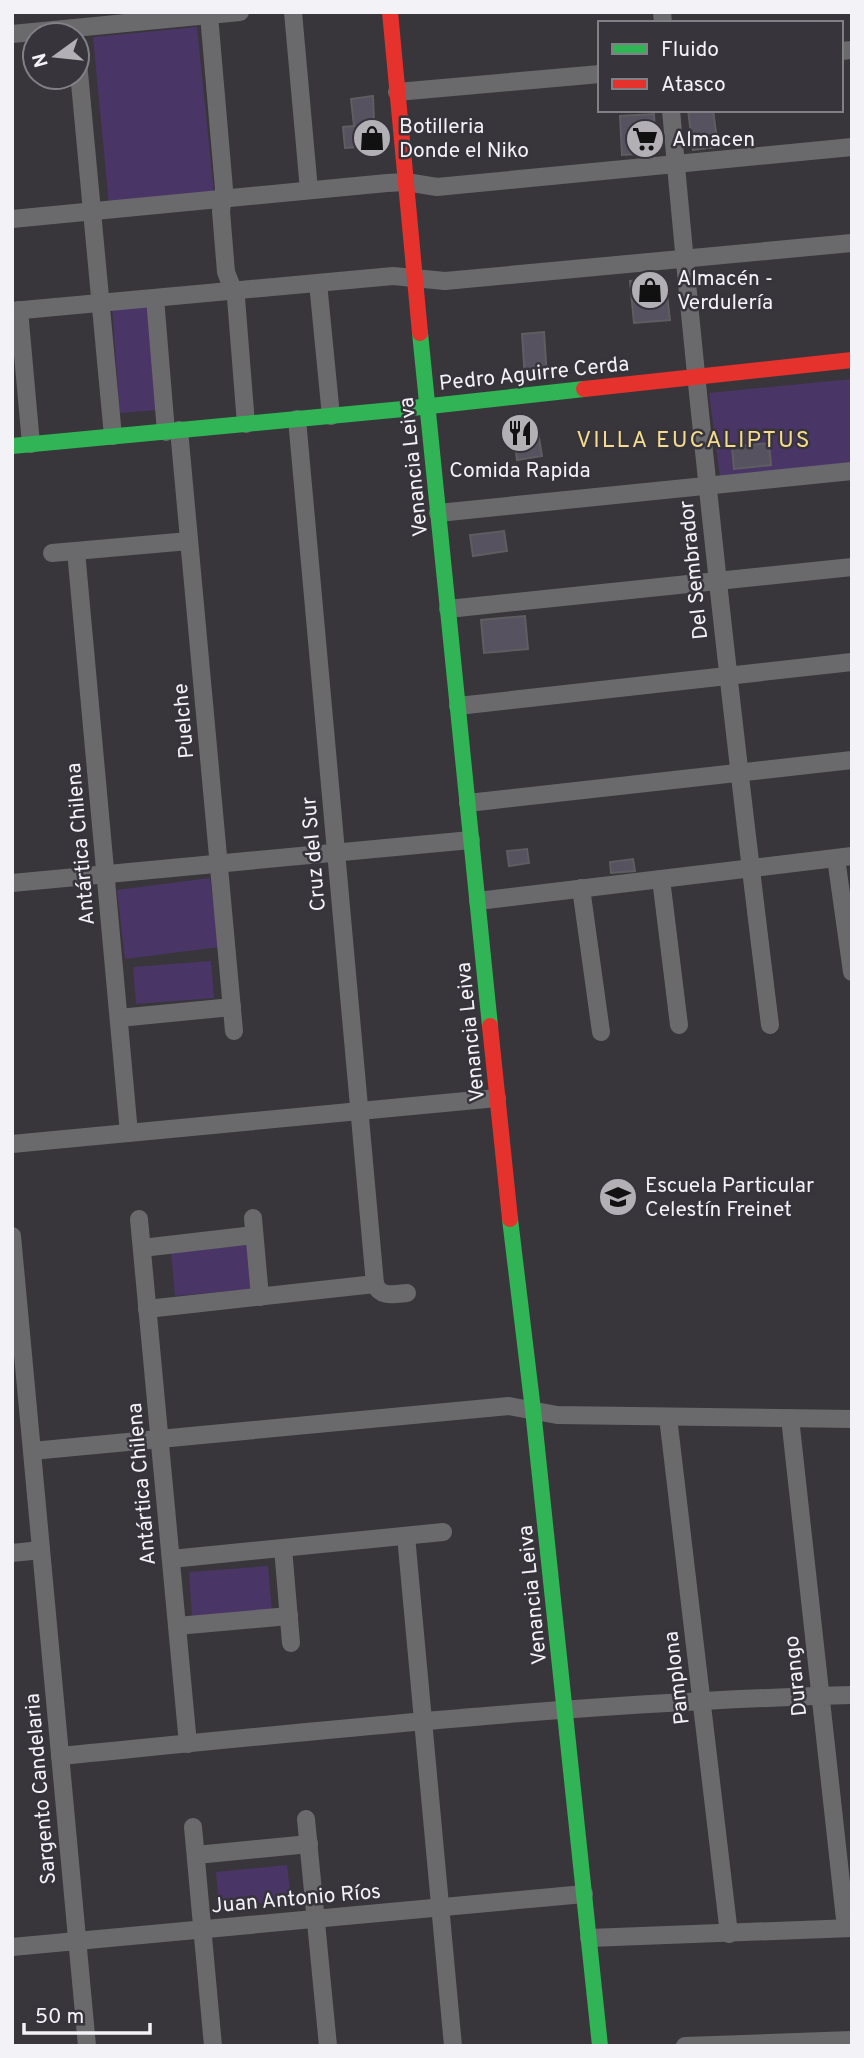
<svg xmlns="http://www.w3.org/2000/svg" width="864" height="2058" viewBox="0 0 864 2058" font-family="Overpass,sans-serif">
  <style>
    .green { fill: #4a3567 }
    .building { fill: #575260; stroke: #5e5d60; stroke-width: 2 }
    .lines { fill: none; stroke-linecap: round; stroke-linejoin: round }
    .street { stroke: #6a696b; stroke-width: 18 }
    .fast { stroke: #30b455; stroke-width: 16 }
    .jam { stroke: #e5322d; stroke-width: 16 }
    .labels { text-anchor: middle; stroke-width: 5; stroke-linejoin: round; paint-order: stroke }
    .poi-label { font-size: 21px; fill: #f3f2f7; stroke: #37343c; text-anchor: start }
    .street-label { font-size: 21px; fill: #f3f2f7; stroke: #37343c }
    .neighbourhood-label { font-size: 23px; letter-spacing: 2px; fill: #f5db8e; stroke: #37343c }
  </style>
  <rect width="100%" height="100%" fill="#38363a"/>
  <g class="green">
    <path d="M197,27L214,194L109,204L93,37Z"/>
    <path d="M151,304L159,410L120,413L112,307Z"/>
    <path d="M852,379V464L720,477L709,393Z"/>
    <path d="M210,878L219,947L125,959L117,890Z"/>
    <path d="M211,961L214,998L136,1004L133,967Z"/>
    <path d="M248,1245L252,1289L175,1296L171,1252Z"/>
    <path d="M268,1566L272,1612L192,1618L189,1572Z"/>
    <path d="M287,1865L291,1900L219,1907L216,1872Z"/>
  </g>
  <g class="building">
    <path d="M373,96L375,146L345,148L343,127L354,126L351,99Z"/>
    <path d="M688,110H713L718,147L693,150Z"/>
    <path d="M654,114L656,153L622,155L620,116Z"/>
    <path d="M665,278L670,320L634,323L630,281Z"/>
    <path d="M544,332L547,377L525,379L522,334Z"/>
    <path d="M537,426L542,456L517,460L513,429Z"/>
    <path d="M769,443L771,465L734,469L732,447Z"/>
    <path d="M504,531L507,551L473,556L470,535Z"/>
    <path d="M525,616L528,649L484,653L481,620Z"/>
    <path d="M527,849L529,863L509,866L507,851Z"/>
    <path d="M633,859L635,871L611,873L610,862Z"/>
  </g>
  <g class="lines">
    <g class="street">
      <path d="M293,12L309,190"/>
      <path d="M662,12L663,23"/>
      <path d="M209,15L224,189L221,211L226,272L236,298L246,424"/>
      <path d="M12,34L240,12"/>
      <path d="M77,51L113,436"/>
      <path d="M841,51L852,50"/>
      <path d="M397,92L600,74"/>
      <path d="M671,110C698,416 732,720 770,1025"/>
      <path d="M12,219L387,183L406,182L437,187L852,147"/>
      <path d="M318,283L331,416"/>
      <path d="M155,298L166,432"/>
      <path d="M19,310L31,444"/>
      <path d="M12,311L393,276L445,281L852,243"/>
      <path d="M297,419L375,1284"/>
      <path d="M179,430L234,1031"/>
      <path d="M438,513L852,471"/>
      <path d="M76,551L129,1133"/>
      <path d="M52,553L189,541"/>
      <path d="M448,609L852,567"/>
      <path d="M458,706L852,662"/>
      <path d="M468,803L852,760"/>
      <path d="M836,858L852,972"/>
      <path d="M661,879L679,1025"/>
      <path d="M12,883L471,840"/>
      <path d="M581,888L601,1032"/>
      <path d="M478,901L852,856"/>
      <path d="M119,1018L232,1007"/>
      <path d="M12,1144L497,1098"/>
      <path d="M253,1218L260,1297"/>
      <path d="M139,1219L188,1744"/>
      <path d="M12,1236L87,2046"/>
      <path d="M142,1248L254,1235"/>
      <path d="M375,1284C380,1298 395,1294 407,1293"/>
      <path d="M147,1309L375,1284"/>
      <path d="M668,1417L729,1934"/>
      <path d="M790,1418L846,1928"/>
      <path d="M32,1451L509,1406L557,1415L852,1419"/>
      <path d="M406,1536L453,2046"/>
      <path d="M283,1548L291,1643"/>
      <path d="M12,1553L41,1550"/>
      <path d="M171,1559L443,1532"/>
      <path d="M177,1626L289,1616"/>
      <path d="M60,1756C324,1730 587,1702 852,1695"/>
      <path d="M306,1819L328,2046"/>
      <path d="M193,1827L213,2046"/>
      <path d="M196,1855L309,1844"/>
      <path d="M589,1938L852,1928"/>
      <path d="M12,1947L584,1894"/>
      <path d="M685,2046L852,2040"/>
    </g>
    <g class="fast">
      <path d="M420,333L490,1026"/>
      <path d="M12,446L403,409L584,389"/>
      <path d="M510,1219L533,1410L600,2046"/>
    </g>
    <g class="jam">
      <path d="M390,12L420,333"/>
      <path d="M584,389L852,360"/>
      <path d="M490,1026L510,1219"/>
    </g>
  </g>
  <defs>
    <symbol id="shop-disc" viewBox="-11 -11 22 22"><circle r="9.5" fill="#b2b0b5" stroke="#37343c"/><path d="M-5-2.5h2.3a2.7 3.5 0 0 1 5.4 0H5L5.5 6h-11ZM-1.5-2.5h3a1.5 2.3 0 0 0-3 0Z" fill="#111"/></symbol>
    <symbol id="supermarket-disc" viewBox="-11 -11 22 22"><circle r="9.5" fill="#b2b0b5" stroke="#37343c"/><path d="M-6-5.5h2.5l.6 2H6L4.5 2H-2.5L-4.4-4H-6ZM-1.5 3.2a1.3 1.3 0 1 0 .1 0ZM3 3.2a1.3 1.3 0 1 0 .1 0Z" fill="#111"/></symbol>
    <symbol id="restaurant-disc" viewBox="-11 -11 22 22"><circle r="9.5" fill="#b2b0b5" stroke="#37343c"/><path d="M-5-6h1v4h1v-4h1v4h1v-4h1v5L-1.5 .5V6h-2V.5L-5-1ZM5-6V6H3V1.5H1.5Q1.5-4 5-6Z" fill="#111"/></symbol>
    <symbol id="school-disc" viewBox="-11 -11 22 22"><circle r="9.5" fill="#b2b0b5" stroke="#37343c"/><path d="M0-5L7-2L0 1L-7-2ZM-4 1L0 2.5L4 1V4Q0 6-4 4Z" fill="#111"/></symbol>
  </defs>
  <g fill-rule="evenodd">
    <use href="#shop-disc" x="350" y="116" width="44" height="44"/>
    <use href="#supermarket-disc" x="623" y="117" width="44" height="44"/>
    <use href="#shop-disc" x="628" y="268" width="44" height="44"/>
    <use href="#restaurant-disc" x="498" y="411" width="44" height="44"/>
    <use href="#school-disc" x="596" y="1175" width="44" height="44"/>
  </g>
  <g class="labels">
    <g class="poi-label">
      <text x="399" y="133">Botilleria<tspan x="399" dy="24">Donde el Niko</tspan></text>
      <text x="672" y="146">Almacen</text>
      <text x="677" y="285">Almacén -<tspan x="677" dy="24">Verdulería</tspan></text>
      <text x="520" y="477" text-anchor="middle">Comida Rapida</text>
      <text x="645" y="1192">Escuela Particular<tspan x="645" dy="24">Celestín Freinet</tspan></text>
    </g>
    <g class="street-label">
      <text transform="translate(534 373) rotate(-6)" y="7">Pedro Aguirre Cerda</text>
      <text transform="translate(413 467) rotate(-96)" y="7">Venancia Leiva</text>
      <text transform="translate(693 570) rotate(-96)" y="7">Del Sembrador</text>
      <text transform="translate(183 721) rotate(-95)" y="7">Puelche</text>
      <text transform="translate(80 844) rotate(-95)" y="7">Antártica Chilena</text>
      <text transform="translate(313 854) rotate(-95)" y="7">Cruz del Sur</text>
      <text transform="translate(470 1032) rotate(-96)" y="7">Venancia Leiva</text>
      <text transform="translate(141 1484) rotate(-95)" y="7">Antártica Chilena</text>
      <text transform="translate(532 1595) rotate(-96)" y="7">Venancia Leiva</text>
      <text transform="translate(795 1676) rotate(-96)" y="7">Durango</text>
      <text transform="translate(676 1678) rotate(-97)" y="7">Pamplona</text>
      <text transform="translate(40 1789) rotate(-95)" y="7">Sargento Candelaria</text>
      <text transform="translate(296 1898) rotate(-5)" y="7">Juan Antonio Ríos</text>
    </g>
    <g class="neighbourhood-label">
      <text x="694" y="447">VILLA EUCALIPTUS</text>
    </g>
  </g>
  <rect width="864" height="2058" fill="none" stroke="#f3f2f7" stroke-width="28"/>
  <rect x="598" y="21" width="245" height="91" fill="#37343c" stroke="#828087" stroke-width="2"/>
  <rect x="612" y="44" width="35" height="10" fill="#30b455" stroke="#828087" stroke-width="2"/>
  <text x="661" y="56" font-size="21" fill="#f3f2f7">Fluido</text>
  <rect x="612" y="79" width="35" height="10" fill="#e5322d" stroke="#828087" stroke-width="2"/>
  <text x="661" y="91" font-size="21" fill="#f3f2f7">Atasco</text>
  <g transform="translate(56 56) rotate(255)"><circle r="33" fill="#37343c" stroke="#828087" stroke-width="2"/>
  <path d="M0-5L12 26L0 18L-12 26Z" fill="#b2b0b5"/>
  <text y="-10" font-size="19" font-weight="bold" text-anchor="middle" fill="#f3f2f7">N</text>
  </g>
  <path d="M24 2023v10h126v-10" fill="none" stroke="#f3f2f7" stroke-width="3.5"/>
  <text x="35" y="2023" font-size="21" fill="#f3f2f7" stroke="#37343c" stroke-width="5" paint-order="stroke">50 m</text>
</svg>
